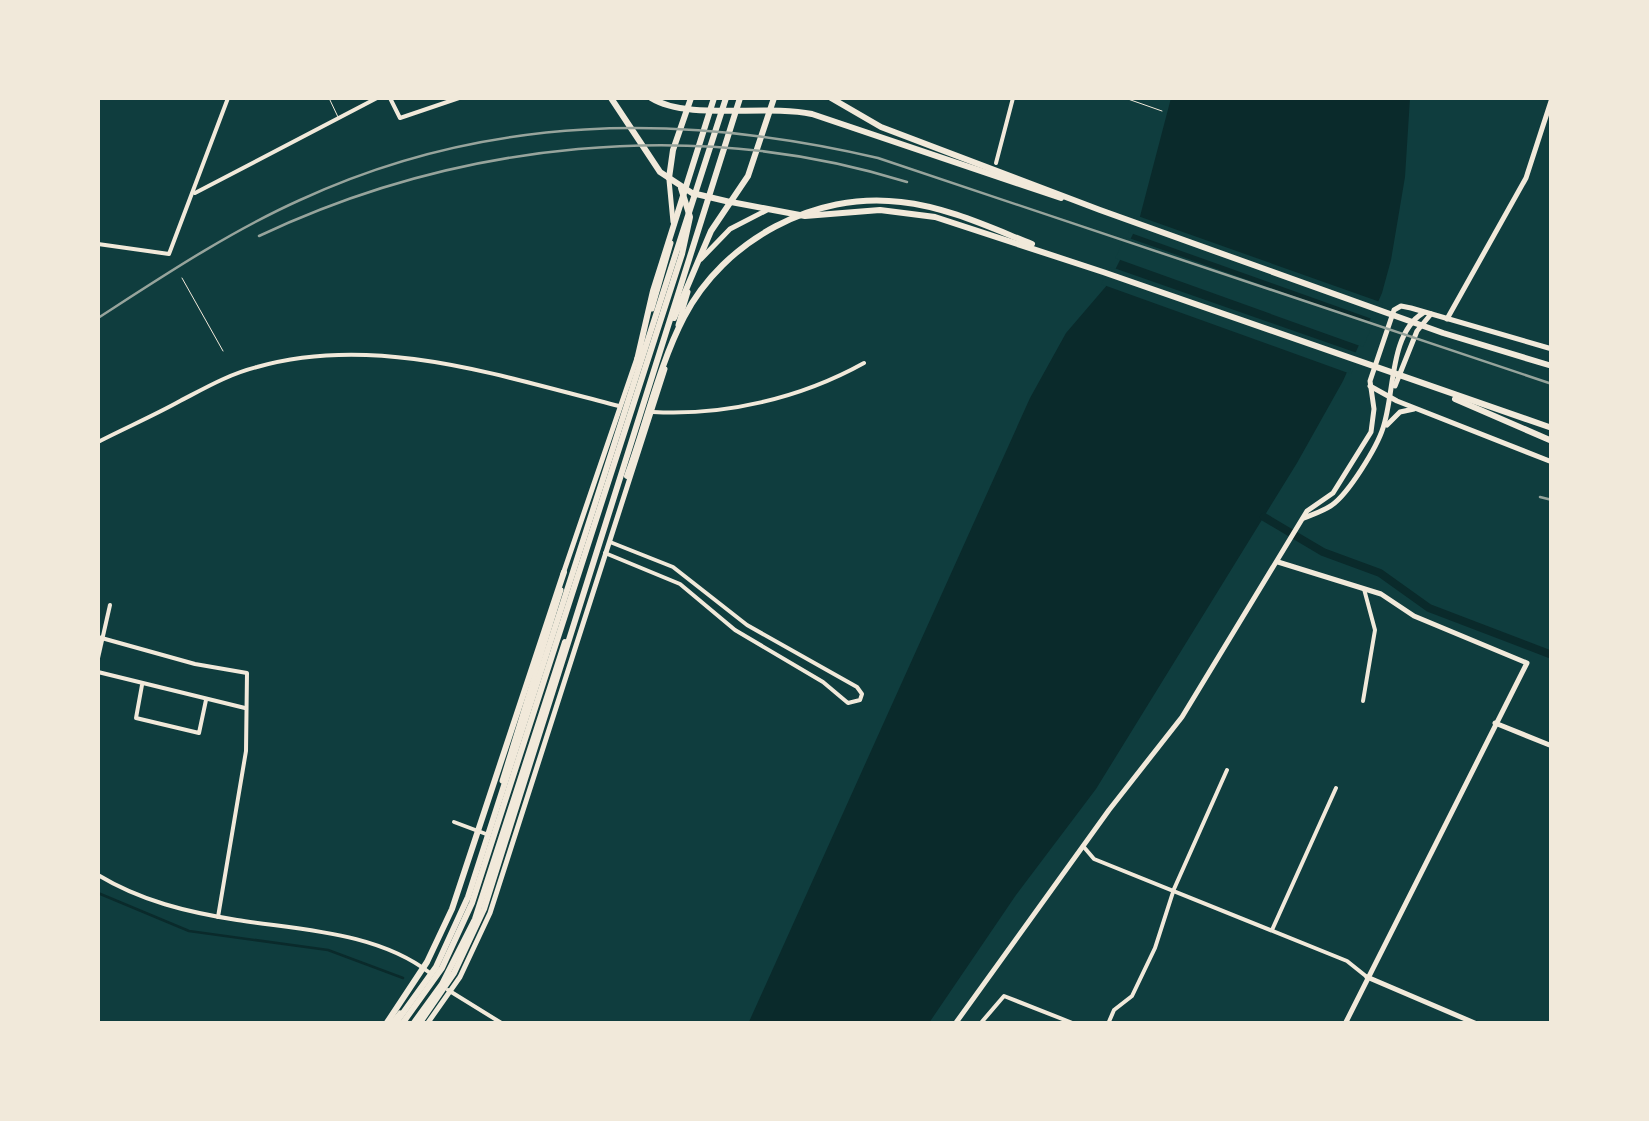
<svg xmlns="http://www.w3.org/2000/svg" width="1649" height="1121" viewBox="0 0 1649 1121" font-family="Roboto,sans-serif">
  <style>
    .water { fill: #0a2a2b }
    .pier { fill: #0f3d3e }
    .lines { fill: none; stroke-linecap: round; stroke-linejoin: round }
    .stream { stroke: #0a2a2b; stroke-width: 2.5 }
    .canal { stroke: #0a2a2b; stroke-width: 8 }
    .service { stroke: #f1e9da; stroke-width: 1 }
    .minor { stroke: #f1e9da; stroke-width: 4 }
    .tertiary { stroke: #f1e9da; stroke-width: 5 }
    .secondary { stroke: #f1e9da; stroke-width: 5 }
    .primary { stroke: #f1e9da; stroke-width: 6 }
    .trunk { stroke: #f1e9da; stroke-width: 6 }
    .rail { stroke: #97a49c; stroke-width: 2.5 }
  </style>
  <rect width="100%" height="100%" fill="#0f3d3e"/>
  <path class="water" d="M1171,98H1410L1405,177L1391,260L1382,293L1343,381L1297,463L1096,789L1016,895L929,1023L748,1024L1030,398L1066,333L1108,284L1138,224Z"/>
  <g class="pier">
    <path d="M1135,215L1383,303L1375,320L1128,232Z"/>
    <path d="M1126,237L1373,324L1363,347L1115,258Z"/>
    <path d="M1111,267L1360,354L1351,374L1101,284Z"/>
  </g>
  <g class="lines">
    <path class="stream" d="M98,893L189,931L328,950L403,978"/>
    <path class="canal" d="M1264,517L1323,552L1380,573L1429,608L1552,655"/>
    <g class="service">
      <path d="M329,98L338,117"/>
      <path d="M1125,98L1162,111"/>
      <path d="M182,278L223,351"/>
    </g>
    <g class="minor">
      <path d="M390,98L400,118L459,98"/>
      <path d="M996,163L1013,98"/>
      <path d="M195,193L377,98"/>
      <path d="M98,244L169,254L228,98"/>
      <path d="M653,412C725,416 801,398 864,363"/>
      <path d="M98,442C125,428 153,416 180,401C205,388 229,374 257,367C377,333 503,377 619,406"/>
      <path d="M605,553L680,584L735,630L823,682L848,703L860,700L862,694L857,687L747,625L673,567L610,542"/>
      <path d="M98,637L195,664L247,673L246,751L218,917"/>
      <path d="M98,658L110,605"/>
      <path d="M98,672L245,708"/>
      <path d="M142,685L136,718L199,733L206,700"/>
      <path d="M1363,701L1375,630L1364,589"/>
      <path d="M454,822L486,834"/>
      <path d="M1083,846L1094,859L1347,961L1367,977"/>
      <path d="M98,875C141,901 187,912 237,920C301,930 377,932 430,973"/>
      <path d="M1272,930L1336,788"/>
      <path d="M448,990L503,1024"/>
      <path d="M980,1024L1004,996L1075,1024"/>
      <path d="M1108,1024L1114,1010L1132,996L1155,948L1174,889L1227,770"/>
    </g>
    <g class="tertiary">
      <path d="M1447,319L1526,178L1552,98"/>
      <path d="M1370,386L1397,401L1552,462"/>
      <path d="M1395,386L1417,331L1431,314"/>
      <path d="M1387,425L1400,412L1414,409"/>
      <path d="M1304,518C1313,514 1324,511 1332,505C1349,493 1377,447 1383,428C1395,393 1389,334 1423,313"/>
      <path d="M1278,562L1381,594L1414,616L1527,663L1345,1024"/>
      <path d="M1495,723L1552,746"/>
      <path d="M1367,977L1477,1024"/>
      <path d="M955,1024L1109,810L1182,717L1307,511L1333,493L1371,432L1374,409L1370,381L1394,310L1401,306L1411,308L1552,349"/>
    </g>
    <g class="secondary">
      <path d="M669,180L673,222"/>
      <path d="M701,259L730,229L767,210"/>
      <path d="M652,309L671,243"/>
      <path d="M678,325L688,292"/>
      <path d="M563,574L637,358"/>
      <path d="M502,781L561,590"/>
      <path d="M391,1024L400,1013"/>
      <path d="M427,1024L460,977L490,913L665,369"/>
    </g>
    <g class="primary">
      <path d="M611,98L660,172L692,193L730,202"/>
      <path d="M669,178L673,150L691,98"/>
      <path d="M674,318L711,231L748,176L774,98"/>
      <path d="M402,1024L442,968L472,903L682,254L690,217L681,188"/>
      <path d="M413,1024L442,984L475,919L565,642"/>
    </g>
    <g class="trunk">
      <path d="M651,98C688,121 765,104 812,114L1061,198"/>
      <path d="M831,98L881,127L1100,210L1443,333L1552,366"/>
      <path d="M731,202L805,216L880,210L935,217L1103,272L1552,428"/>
      <path d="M637,360L653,291L714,98"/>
      <path d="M1455,399L1552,441"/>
      <path d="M627,476C646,425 659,365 684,317C724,240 815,191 901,202C947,207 989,227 1032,244"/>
      <path d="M386,1024L427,962L452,909L564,572"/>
      <path d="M395,1024L436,967L468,897L726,98"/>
      <path d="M419,1024L454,973L484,909L740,98"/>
    </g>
    <g class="rail">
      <path d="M259,236C458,142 695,116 907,182"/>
      <path d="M98,318C163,276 229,232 300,200C486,114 681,112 878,158L1552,384"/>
      <path d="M1540,497L1552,500"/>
    </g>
  </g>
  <rect width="1649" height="1121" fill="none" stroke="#f1e9da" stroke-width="200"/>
</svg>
